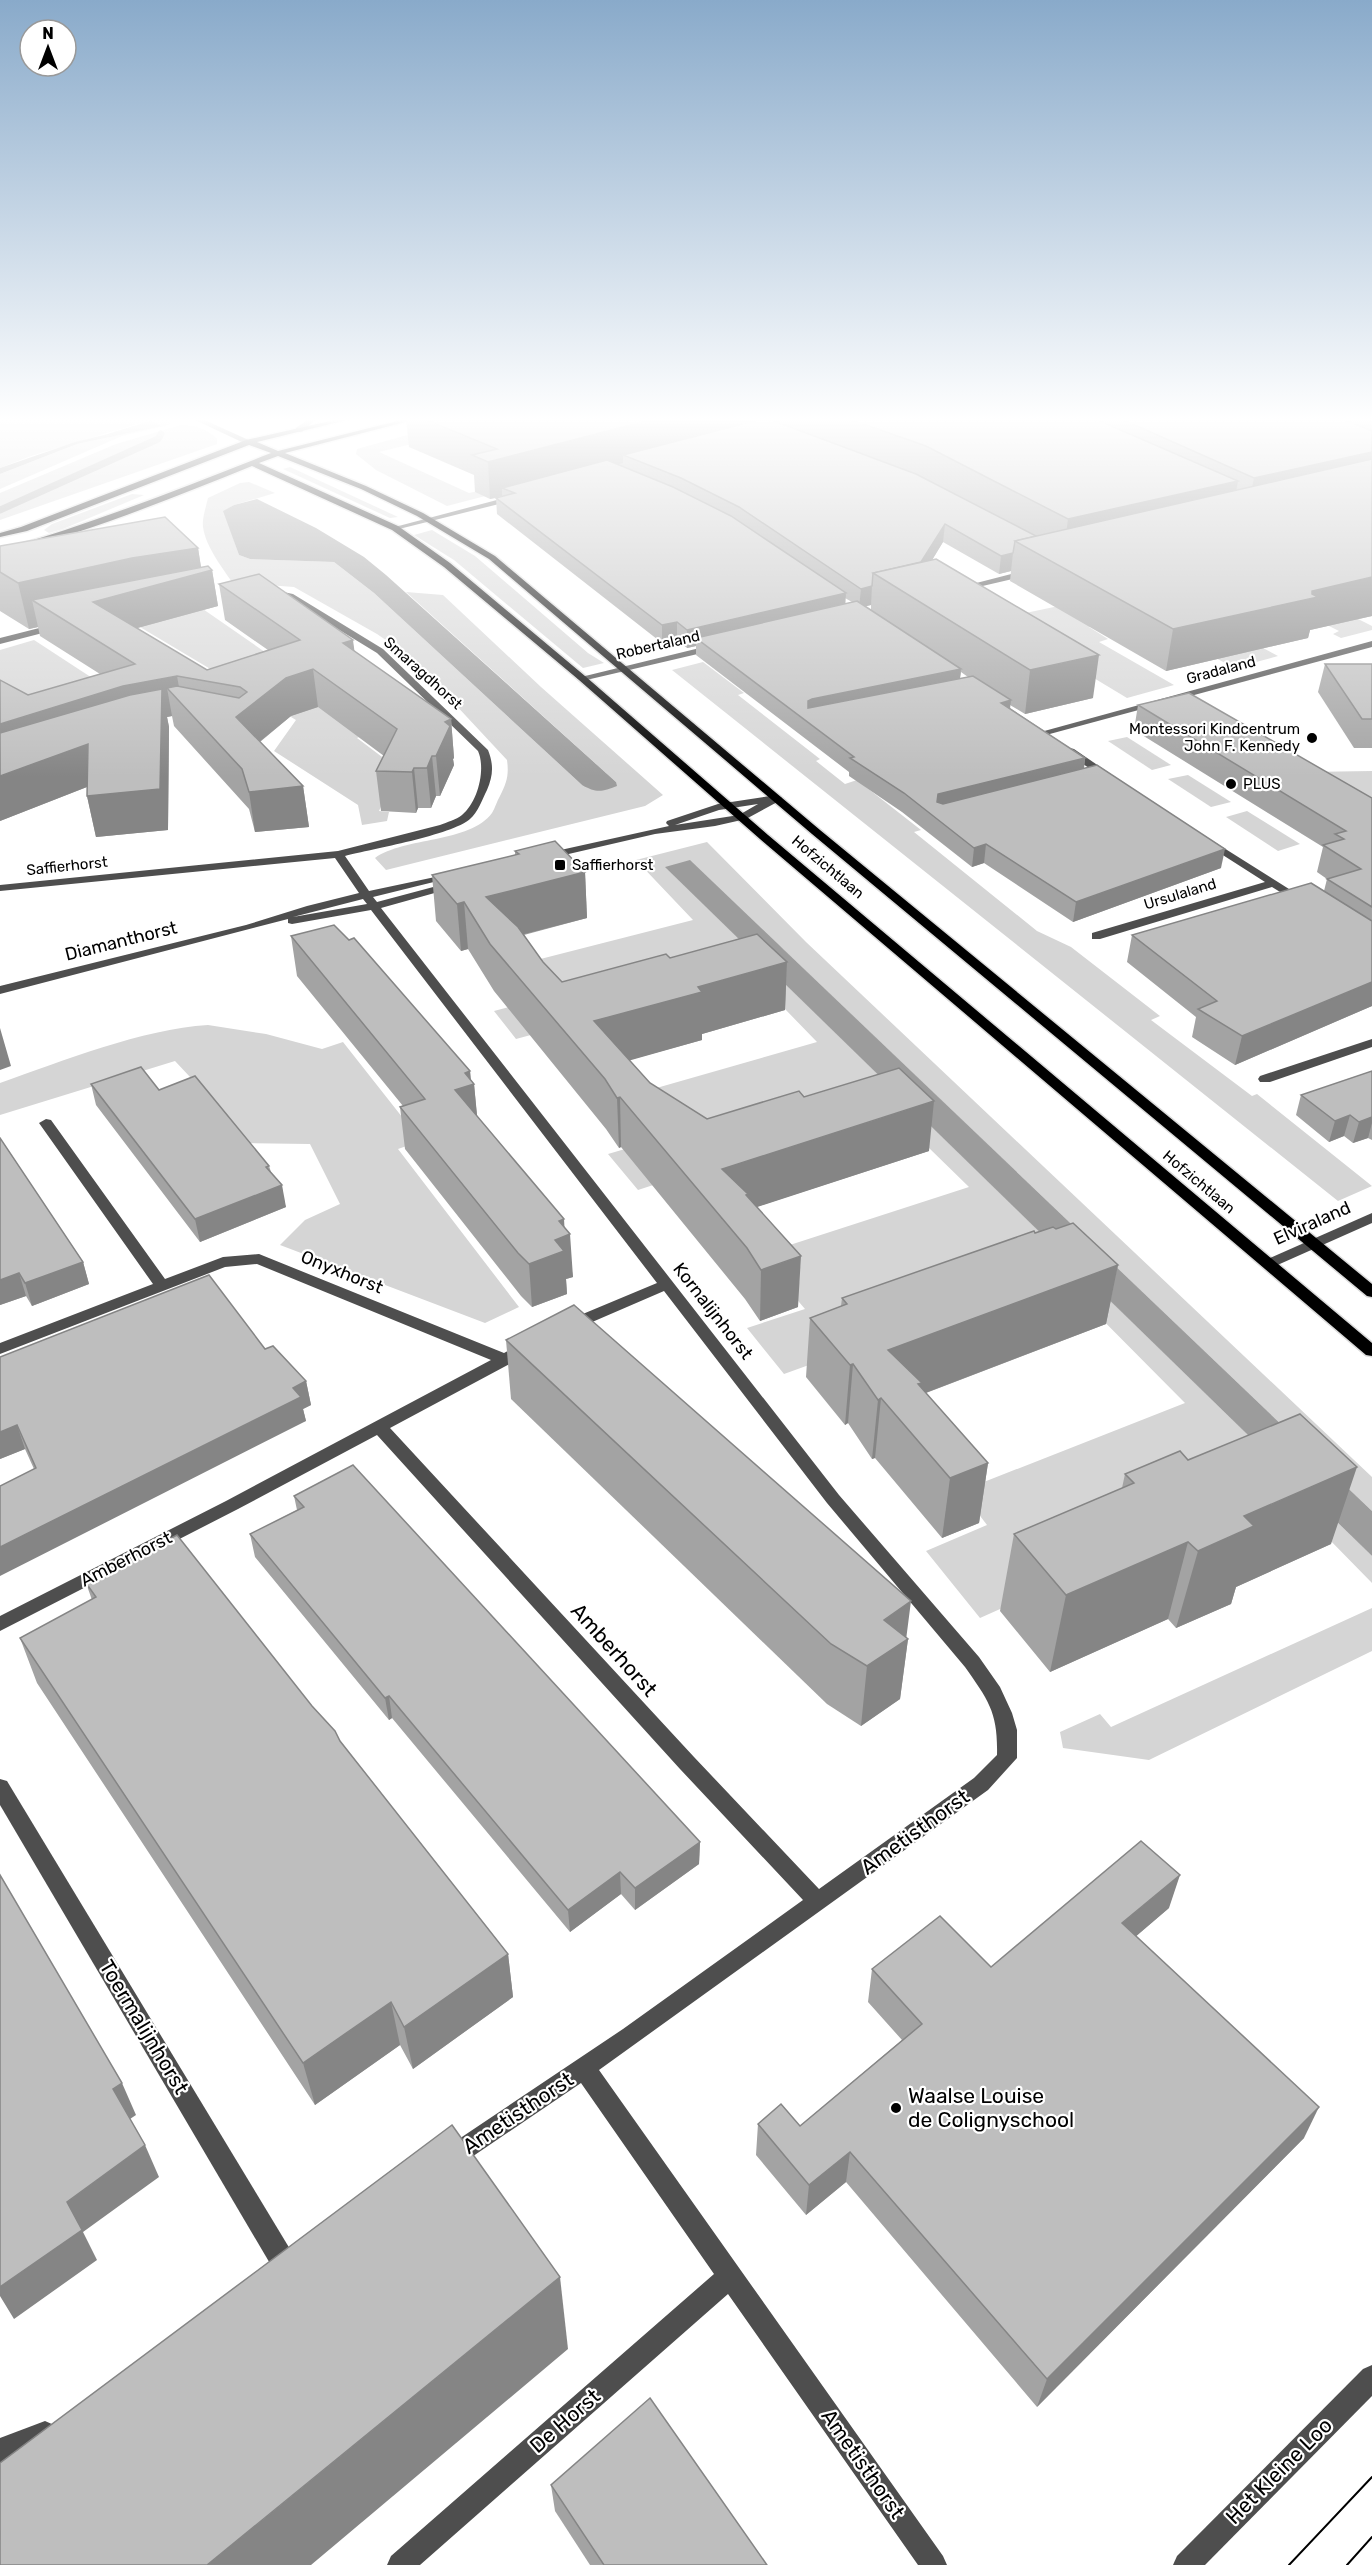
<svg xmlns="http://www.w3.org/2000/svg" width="1372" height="2565" viewBox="0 0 1372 2565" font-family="Rubik,sans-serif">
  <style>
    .green { fill: #d5d5d5 }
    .water { fill: #9c9c9c }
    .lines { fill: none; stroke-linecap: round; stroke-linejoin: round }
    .stream { stroke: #9c9c9c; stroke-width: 7 }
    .major-casing { stroke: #dbdbdb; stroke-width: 3 }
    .minor { fill: #4e4e4e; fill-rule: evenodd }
    .major { fill: #000; fill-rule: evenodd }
    .tram { stroke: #000; stroke-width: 2 }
    .wall { fill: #a3a3a3; fill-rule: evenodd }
    .shaded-wall { fill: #858585 }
    .building { fill: #bebebe; stroke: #858585; stroke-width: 1.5 }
    .poi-dot { fill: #000; stroke: #fff; stroke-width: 2 }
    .labels { text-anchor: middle; stroke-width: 4.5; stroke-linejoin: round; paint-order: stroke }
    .far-street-label { font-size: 15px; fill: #000; stroke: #fff }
    .far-poi-label { font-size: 15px; fill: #000; stroke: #fff; text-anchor: start }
    .street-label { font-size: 18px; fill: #000; stroke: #fff }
    .near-street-label { font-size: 21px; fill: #000; stroke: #fff }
    .near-poi-label { font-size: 21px; fill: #000; stroke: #fff; text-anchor: start }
  </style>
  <rect width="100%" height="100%" fill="#fff"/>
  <g class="green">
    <path d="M0,418H115C121,421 156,418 166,418L171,420L169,425L122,436L0,489V474L77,444L161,426L140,423L31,456L0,468Z"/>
    <path d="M517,418L379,452L469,493L483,490L493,494L447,506L376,470L356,454L357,449L440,426Z"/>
    <path d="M181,425C195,425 207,429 217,439V444L0,520V493L116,444Z"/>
    <path d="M290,467L398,517L390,518L283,469Z"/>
    <path d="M249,482L275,493L234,505L224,511L239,555L250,559L334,562L374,593L582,785L616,782L406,592L443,595L541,687L663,795L645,806L386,870L375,858C404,837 470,843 492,813C495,808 497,801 500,796C507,782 509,775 507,760L412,658L377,634L294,587L254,584L234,585C223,568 206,548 203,527C202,518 206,507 208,498L240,483Z"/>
    <path d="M132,494L144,495L63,529L49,533L44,530L52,524Z"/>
    <path d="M432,530L475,556L588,653L604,663L583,668L454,560L414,535Z"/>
    <path d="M1287,583L1372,626V630L1341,638L1333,634L1339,631L1251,587L1193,611L1278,656L1234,668L1133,612L1120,620L1089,627L1108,639L1099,642L1174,685L1127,698L1029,639L921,635L1073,603Z"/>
    <path d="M200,607L317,688L364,735L357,738L398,769L379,811L389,812L387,821L362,825L358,805L274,751L296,720L140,627L142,617Z"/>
    <path d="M34,640L132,704L83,719L0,692V650Z"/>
    <path d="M703,662L744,693L738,695L820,759L816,761L845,784L857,780L921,830L914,832L1037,931L1071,947L1160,1016L1151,1020L1252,1096L1257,1094L1372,1186L1338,1201L672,670Z"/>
    <path d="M1127,737L1171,765L1152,770L1108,741Z"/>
    <path d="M1372,771V817L1307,772Z"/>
    <path d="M1188,775L1231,802L1211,807L1168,779Z"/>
    <path d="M1247,811L1300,844L1278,851L1226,817Z"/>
    <path d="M707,842L806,942L1372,1477V1511L782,948L666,867L1372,1556V1583L1277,1486L980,1618L926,1551L987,1525L961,1491L1185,1403L1058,1275L784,1374L747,1328L805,1309L759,1255L969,1187L888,1108L638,1190L608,1154L659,1139L625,1097L817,1042L752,975L516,1039L494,1011L543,998L517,965L693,920L636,860Z"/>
    <path d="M208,1025L266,1034L322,1049L343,1042L421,1141L398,1149L519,1307L485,1323L280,1245L305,1220L340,1204L310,1144L245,1143L206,1094L175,1061L0,1115V1083C63,1061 142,1029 208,1025Z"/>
    <path d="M1372,1608V1651L1149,1760L1063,1748L1060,1732L1100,1714L1111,1727Z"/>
  </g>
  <g class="water">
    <path d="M150,421L162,426L77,444L0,474V468L75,442L104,435Z"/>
    <path d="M257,499L316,528L364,557L386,575L616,782L617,786C602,792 596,793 582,785L374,593L334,562L250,559L239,555L223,511L234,505Z"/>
    <path d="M690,860L1372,1511V1556L665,867Z"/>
  </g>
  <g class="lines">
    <path class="stream" d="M0,510L158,439L161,434"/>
    <defs>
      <path id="major" d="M343,418H355L257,442L278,451L409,418H421L285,453L366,486L423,513L495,556L820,830L1372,1284V1297L1367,1296L812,834L489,559L417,516L361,489L278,456L259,463L398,526L450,563L585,676L768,835L1372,1343V1356L1366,1355L760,839L579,680L444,567L392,530L252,466C170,499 86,533 0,555V550C92,524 182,488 271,453L249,445L27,531L0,537V533L21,527L246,440Z"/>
    </defs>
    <use href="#major" class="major-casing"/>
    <g class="minor">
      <path d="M191,418H200L253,442L246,444Z"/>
      <path d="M310,418H317L302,432H296V428Z"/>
      <path d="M516,495L520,497L519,499L395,530L391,528Z"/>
      <path d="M1031,569L1035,572L1034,574L961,591L957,588Z"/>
      <path d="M269,589L293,594L383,649L488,750C494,765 493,776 487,790C482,800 478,812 470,819C452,835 372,849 345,856L369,891L454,873V877L373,897L377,902L452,882L456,883V887L381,908L839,1495L979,1657L1000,1687L1012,1713L1017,1730V1758L988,1790L599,2070L943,2556L947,2565H918L728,2294L420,2565H387L391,2556L714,2274L581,2083L460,2165L452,2169L444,2165L440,2157L444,2149L623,2029L803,1900L680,1769L377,1435L238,1509L0,1631V1616L226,1501L491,1360L257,1264L225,1267L0,1354V1343L153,1284L39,1123L46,1119L51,1120L165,1279L223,1257L259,1254L504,1353L520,1344H532L534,1348L532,1352L390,1428L694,1757L819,1889L974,1778L997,1755C998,1713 989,1701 965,1667L827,1503L664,1291L576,1329H566L563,1325L566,1321L657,1283L371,910L292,924L288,923V919L0,994V986L246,925L307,906L359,893L335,858L0,891V885L338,851L440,825C447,822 456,820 462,815C478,802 486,769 478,751L377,653L287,598L266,594L265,592ZM363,899L367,904L293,917Z"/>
      <path d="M59,623L62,624V628L0,644V638Z"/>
      <path d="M1372,641V647L1046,735L1037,733Z"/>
      <path d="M716,644L719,645V649L582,681L577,678Z"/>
      <path d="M1070,748L1074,749L1115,777L1106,779L1066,753V749Z"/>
      <path d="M777,795L782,798L781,800L746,819L715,826L655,834L547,859L541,856L547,853L669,826L666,823L667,821L718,804ZM758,804L739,815L675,825L719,810Z"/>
      <path d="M1208,838L1308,901L1302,904L1298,903L1272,887L1100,939H1092V933L1265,882L1204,843L1203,841Z"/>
      <path d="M1372,1039V1047L1270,1082H1260L1258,1079L1260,1076Z"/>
      <path d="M1372,1213V1223L1273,1267L1268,1269L1261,1264L1263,1261Z"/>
      <path d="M0,1779L7,1781L296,2259L299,2268L296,2277L287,2280L278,2277L0,1805Z"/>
      <path d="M1372,2365V2396L1205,2565H1173L1177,2556L1363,2369Z"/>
      <path d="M45,2421L54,2425L58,2434L54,2443L0,2464V2438Z"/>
    </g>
    <use href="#major" class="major"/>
    <g class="tram">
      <path d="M1289,2565L1372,2477"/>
      <path d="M1347,2565L1372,2537"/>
    </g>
  </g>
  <g class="wall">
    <path d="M406,418H1372V616L1310,630L1308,638L1166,671L1010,581L1011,571L999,574L943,542L932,560L1093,698L1025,714L1010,705V708L1085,758L1084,769L1221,868L1073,922L984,863L972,867L902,812L849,776V772L696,655V646L687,648L677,640L662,643L497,514L496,498L490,499L475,492L474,475L409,447ZM845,598L852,602L845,604ZM871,605V610L865,606ZM961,672L968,677L960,679Z"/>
    <path d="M0,546L198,548L201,568L212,570L218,606L137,628L207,670L268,650L225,620L219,584L355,652L451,719L454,758L453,759L454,765L440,796H436L431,808H418L416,813L381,811L376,771L384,756L318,707L291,716L260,742L303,786L309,827L255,832L249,809L174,726L172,716L167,717L169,727L168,830L96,837L87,796V787L0,821L28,695L100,674L40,636L38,627L29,629L0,611Z"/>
    <path d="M1325,664H1372V748H1354L1318,692Z"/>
    <path d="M1138,705L1372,798V1006L1235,1065L1192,1037L1196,1017L1127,962L1132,935L1324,891L1327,879L1317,872L1323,847L1134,730Z"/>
    <path d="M515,851L585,872L587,918L524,935L543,962L562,982L670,958L787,962L785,1010L702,1034V1040L629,1060L650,1083L707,1119L804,1097L929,1151L756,1207L798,1307L760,1321L745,1299L621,1147L619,1148L606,1129L494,991L468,949L461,951L436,921L432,875L515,855Z"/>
    <path d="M291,936L470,1071L471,1080L474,1084L477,1117L564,1219V1228L573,1277L566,1279L567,1294L532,1307L521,1296L405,1149L400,1107L403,1106L297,976Z"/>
    <path d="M1372,1071V1140L1368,1138L1353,1143L1344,1136L1329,1142L1296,1115L1301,1095Z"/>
    <path d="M91,1084L159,1090L269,1166L271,1172L286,1207L200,1242L96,1105Z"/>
    <path d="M0,1138L83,1262L89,1284L32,1306L26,1296L0,1305Z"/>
    <path d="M1056,1229L1118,1265L1106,1324L926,1393L988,1463L979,1523L942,1538L875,1458L872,1459L848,1423L845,1425L806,1377L810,1318L841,1306L842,1298L1035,1233Z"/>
    <path d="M506,1340L908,1639L900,1699L861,1726L827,1704L511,1399Z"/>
    <path d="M0,1357L306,1381L311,1405L303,1409L306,1421L34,1469L25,1449L0,1459Z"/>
    <path d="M1188,1460L1331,1544L1236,1587L1231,1604L1176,1628L1168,1619L1050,1672L1000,1611L1014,1534L1122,1488L1125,1474Z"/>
    <path d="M294,1496L700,1842L699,1864L635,1910L621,1894L570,1932L392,1718L389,1720L255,1557L250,1534L297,1510Z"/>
    <path d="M86,1583L340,1741L508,1954L513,1997L413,2069L400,2045L315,2105L37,1683L20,1638L92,1600Z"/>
    <path d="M1169,1908L1136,1936L1304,2138L1037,2407L846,2182L806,2215L756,2155L758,2124L800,2126L902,2040L868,2002L872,1969L991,1967Z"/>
    <path d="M551,2485L767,2565H590L555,2511Z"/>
  </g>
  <g class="shaded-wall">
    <path d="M658,418H780V421L636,460L623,455V463L513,493L502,488V496L490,499L488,462Z"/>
    <path d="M1372,452V487L1246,516L1254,478Z"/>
    <path d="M1238,481L1231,519L1063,559L1068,519Z"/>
    <path d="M945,524L943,542L923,575L916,570Z"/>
    <path d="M198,548L202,573L212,570L218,606L101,638L32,600L38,627L29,629L18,583L132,558Z"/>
    <path d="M1013,553L1011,571L999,574L1001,556Z"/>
    <path d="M1372,577V616L1310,630L1308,638L1166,671L1173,629L1312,591Z"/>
    <path d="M872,586L871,605L859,608L861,589Z"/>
    <path d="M846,593L845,611L696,638V646L687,648V630Z"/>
    <path d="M677,622V640L662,643V625Z"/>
    <path d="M353,640L358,678L343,643Z"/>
    <path d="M1099,655L1093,698L1025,714L1030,670Z"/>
    <path d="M313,669L318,707L291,716L242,756L236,717L286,678Z"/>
    <path d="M961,669L959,686L807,719L808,701L812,699Z"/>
    <path d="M177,676L182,704L167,688L172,716L167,717L169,727L168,830L96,837L87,796L161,718L0,766V724L123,686Z"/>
    <path d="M1011,700L1009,718L1001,703Z"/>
    <path d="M451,719L454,758L453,759L454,765L440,796L436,756L445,722Z"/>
    <path d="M88,744L97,783L0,821V776Z"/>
    <path d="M432,756L436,796L431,808L427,768Z"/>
    <path d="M1085,758L1083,776L936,813L935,820L938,794Z"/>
    <path d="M414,768L418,808L416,813L412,772Z"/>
    <path d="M303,786L309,827L255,832L249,792Z"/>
    <path d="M986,844L984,863L972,867L974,848Z"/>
    <path d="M1225,849L1221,868L1073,922L1076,902Z"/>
    <path d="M585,872L587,918L490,943L486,897Z"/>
    <path d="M464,902L468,949L461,951L457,904Z"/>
    <path d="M787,962L785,1010L702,1034V1040L596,1070L594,1021L698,987Z"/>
    <path d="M1372,982V1006L1235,1065L1242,1036Z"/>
    <path d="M0,1028L11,1066L0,1070Z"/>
    <path d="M470,1071L471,1085L474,1084L478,1125L455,1090L465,1073Z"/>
    <path d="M620,1097L621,1147L619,1148L617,1098Z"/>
    <path d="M934,1101L929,1151L748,1210L747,1245L744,1246L745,1211L721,1219L722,1169Z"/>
    <path d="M1350,1115L1344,1136L1329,1142L1335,1121Z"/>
    <path d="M1372,1117V1123L1368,1138L1353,1143L1359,1122Z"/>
    <path d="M282,1185L286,1207L200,1242L195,1219Z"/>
    <path d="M564,1219L565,1236L570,1234L573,1277L566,1279L567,1294L532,1307L529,1264L555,1240L559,1221Z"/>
    <path d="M801,1256L798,1307L760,1321L761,1270Z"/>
    <path d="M83,1262L89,1284L32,1306L25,1283Z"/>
    <path d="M1118,1265L1106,1324L920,1395L888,1350Z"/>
    <path d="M19,1273L26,1296L0,1305V1280Z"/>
    <path d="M853,1364L848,1423L845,1425L850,1365Z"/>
    <path d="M306,1381L311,1405L303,1409L306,1421L0,1576V1547Z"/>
    <path d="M881,1398L875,1458L872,1459L878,1400Z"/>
    <path d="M17,1425L25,1449L0,1459V1432Z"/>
    <path d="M988,1463L979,1523L942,1538L950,1478Z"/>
    <path d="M1357,1467L1331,1544L1236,1587L1231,1604L1176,1628L1198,1551L1244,1516Z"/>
    <path d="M1188,1542L1168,1619L1050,1672L1066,1595Z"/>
    <path d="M911,1601L906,1640L908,1639L900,1699L861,1726L867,1666L884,1620Z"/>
    <path d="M389,1696L392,1718L389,1720L385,1698Z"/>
    <path d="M700,1842L699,1864L635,1910V1888Z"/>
    <path d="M620,1872L621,1894L570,1932L568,1910Z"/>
    <path d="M1180,1875L1169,1908L1113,1956L1122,1923Z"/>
    <path d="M508,1954L513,1997L413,2069L404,2027Z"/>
    <path d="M391,2002L400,2045L315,2105L303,2063Z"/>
    <path d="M122,2083L136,2115L127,2121L113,2089Z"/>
    <path d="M1319,2107L1304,2138L1037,2407L1047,2379Z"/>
    <path d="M145,2145L159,2177L83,2232L97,2260L14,2319L0,2296V2287L67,2202Z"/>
    <path d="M850,2152L846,2182L806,2215L809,2185Z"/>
    <path d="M560,2277L568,2349L311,2565H207Z"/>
  </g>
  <g class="building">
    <path d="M422,418H658L488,462L472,455L497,449Z"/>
    <path d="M766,418L916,474L1036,536L1015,541L1013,553L1001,556L945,524L921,562L873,573L872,586L861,589L739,507L681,478L623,455Z"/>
    <path d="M846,418H1093L1238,481L1068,519L926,446Z"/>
    <path d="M1119,418H1340L1372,431V452L1254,478Z"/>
    <path d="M1364,418H1372V421Z"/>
    <path d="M1372,459V577L1312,591V594L1318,597L1173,629L1015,541Z"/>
    <path d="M607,460L673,487L731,516L846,593L687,630L677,622L662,625L496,498L515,493L502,488Z"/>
    <path d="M165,517L198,548L132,558L18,583L0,572V546Z"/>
    <path d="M936,559L1099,655L1030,670L873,573Z"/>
    <path d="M208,566L212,570L93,602L207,670L300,640L219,584L259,574L353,640L343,643L451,719L445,722L450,726L436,756H432L427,768H414L412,772L376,771L397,729L313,669L286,678L236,717L303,786L249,792L242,769L167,688L177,686L239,698L247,692L240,687L177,676L123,686L0,724V680L28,695L135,664L32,600Z"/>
    <path d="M857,601L961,669L812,699L808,701V708L973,676L1011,700L1001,703L1085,758L938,794L937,802L943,804L1097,765L1225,849L1076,902L986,844L974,848L904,793L850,758L854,757L696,638Z"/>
    <path d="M1325,664H1372V719H1362Z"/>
    <path d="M162,689L160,789L87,796L88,744L0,776V733L130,695Z"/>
    <path d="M1189,693L1372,798V907L1327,879L1361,869L1323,845L1344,839L1335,834L1346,831L1138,705Z"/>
    <path d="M555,841L585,872L486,897L518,927L543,962L562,982L666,954L670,958L757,934L787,962L698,987L702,992L594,1021L650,1083L707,1119L799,1091L804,1097L899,1068L934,1101L722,1169L748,1194L746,1195L801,1256L761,1270L747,1248L620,1097L617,1098L605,1079L490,944L464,902L457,904L432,875L519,854L515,851Z"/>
    <path d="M1311,883L1372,921V982L1242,1036L1198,1009L1217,1001L1132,935Z"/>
    <path d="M334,925L349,940L354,938L470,1071L465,1073L474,1084L455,1090L564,1219L559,1221L570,1234L555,1240L564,1251L529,1264L518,1253L400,1107L425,1099L291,936Z"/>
    <path d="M141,1067L159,1090L195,1076L269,1166L266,1167L282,1185L195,1219L91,1084Z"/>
    <path d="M1372,1071V1117L1359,1122L1350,1115L1335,1121L1301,1095Z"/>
    <path d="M0,1138L83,1262L25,1283L19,1273L0,1280Z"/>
    <path d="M1073,1223L1118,1265L888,1350L922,1383L918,1384L988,1463L950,1478L881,1398L878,1400L853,1364L850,1365L810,1318L847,1304L842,1298L1034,1231L1035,1233L1053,1227L1056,1229Z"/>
    <path d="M209,1275L265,1349L273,1346L306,1381L293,1388L301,1397L0,1547V1486L36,1468L17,1425L0,1432V1357Z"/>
    <path d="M574,1305L911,1601L884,1620L908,1639L867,1666L831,1644L506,1340Z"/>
    <path d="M1300,1414L1357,1467L1244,1516L1254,1526L1198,1551L1188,1542L1066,1595L1014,1534L1134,1483L1125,1474L1180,1451L1188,1460Z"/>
    <path d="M353,1465L700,1842L635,1888L620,1872L568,1910L389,1696L385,1698L250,1534L304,1507L294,1496Z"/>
    <path d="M177,1535L312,1706L335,1731L340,1741L508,1954L404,2027L391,2002L303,2063L20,1638L96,1597L86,1583Z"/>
    <path d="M1141,1841L1180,1875L1122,1923L1319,2107L1047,2379L850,2152L809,2185L758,2124L781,2104L800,2126L922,2024L872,1969L940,1916L991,1967Z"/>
    <path d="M0,1875L122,2083L113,2089L145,2145L67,2202L82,2230L0,2287Z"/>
    <path d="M452,2125L560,2277L207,2565H0V2463Z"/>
    <path d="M650,2398L767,2565H604L551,2485Z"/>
  </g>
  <linearGradient id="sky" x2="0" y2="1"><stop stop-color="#89aaca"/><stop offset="0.54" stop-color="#fff"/><stop offset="1" stop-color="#fff" stop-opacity="0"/></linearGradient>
  <rect width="1372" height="777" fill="url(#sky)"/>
  <g class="poi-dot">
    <circle cx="1312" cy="738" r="6"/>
    <circle cx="1231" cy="784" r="6"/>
    <rect x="554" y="859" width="12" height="12" rx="3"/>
    <circle cx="896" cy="2108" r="6"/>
  </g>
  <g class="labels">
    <g class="far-street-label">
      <text transform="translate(658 645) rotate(-13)" y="5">Robertaland</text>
      <text transform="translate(1221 670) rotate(-15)" y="5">Gradaland</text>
      <text transform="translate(423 673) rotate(42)" y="5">Smaragdhorst</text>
      <text transform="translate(67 866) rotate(-6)" y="5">Saffierhorst</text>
      <text transform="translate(828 867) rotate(40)" y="5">Hofzichtlaan</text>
      <text transform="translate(1180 894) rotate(-17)" y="5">Ursulaland</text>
      <text transform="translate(1199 1182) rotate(40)" y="5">Hofzichtlaan</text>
    </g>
    <g class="far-poi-label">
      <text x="1300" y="734" text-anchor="end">Montessori Kindcentrum<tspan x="1300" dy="17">John F. Kennedy</tspan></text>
      <text x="1243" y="789">PLUS</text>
      <text x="572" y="870">Saffierhorst</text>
    </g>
    <g class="street-label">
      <text transform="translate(121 941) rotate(-14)" y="6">Diamanthorst</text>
      <text transform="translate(1312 1223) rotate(-24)" y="6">Elviraland</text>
      <text transform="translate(342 1272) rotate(22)" y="6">Onyxhorst</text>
      <text transform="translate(713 1311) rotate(52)" y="6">Kornalijnhorst</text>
      <text transform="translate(126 1559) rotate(-27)" y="6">Amberhorst</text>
    </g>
    <g class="near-street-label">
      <text transform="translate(614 1650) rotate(48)" y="7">Amberhorst</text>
      <text transform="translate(915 1832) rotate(-36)" y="7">Ametisthorst</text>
      <text transform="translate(144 2027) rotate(59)" y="7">Toermalijnhorst</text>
      <text transform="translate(518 2113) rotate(-34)" y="7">Ametisthorst</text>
      <text transform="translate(565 2421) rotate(-41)" y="7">De Horst</text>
      <text transform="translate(863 2464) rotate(55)" y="7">Ametisthorst</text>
      <text transform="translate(1279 2471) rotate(-45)" y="7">Het Kleine Loo</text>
    </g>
    <g class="near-poi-label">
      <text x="908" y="2103">Waalse Louise<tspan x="908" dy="24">de Colignyschool</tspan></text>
    </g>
  </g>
  <g transform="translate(48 48)"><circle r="28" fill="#ffffff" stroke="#999999" stroke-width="1.5"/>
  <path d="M0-4.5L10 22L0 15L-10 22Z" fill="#000000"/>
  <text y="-9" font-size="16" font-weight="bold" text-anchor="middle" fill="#000000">N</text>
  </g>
</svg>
